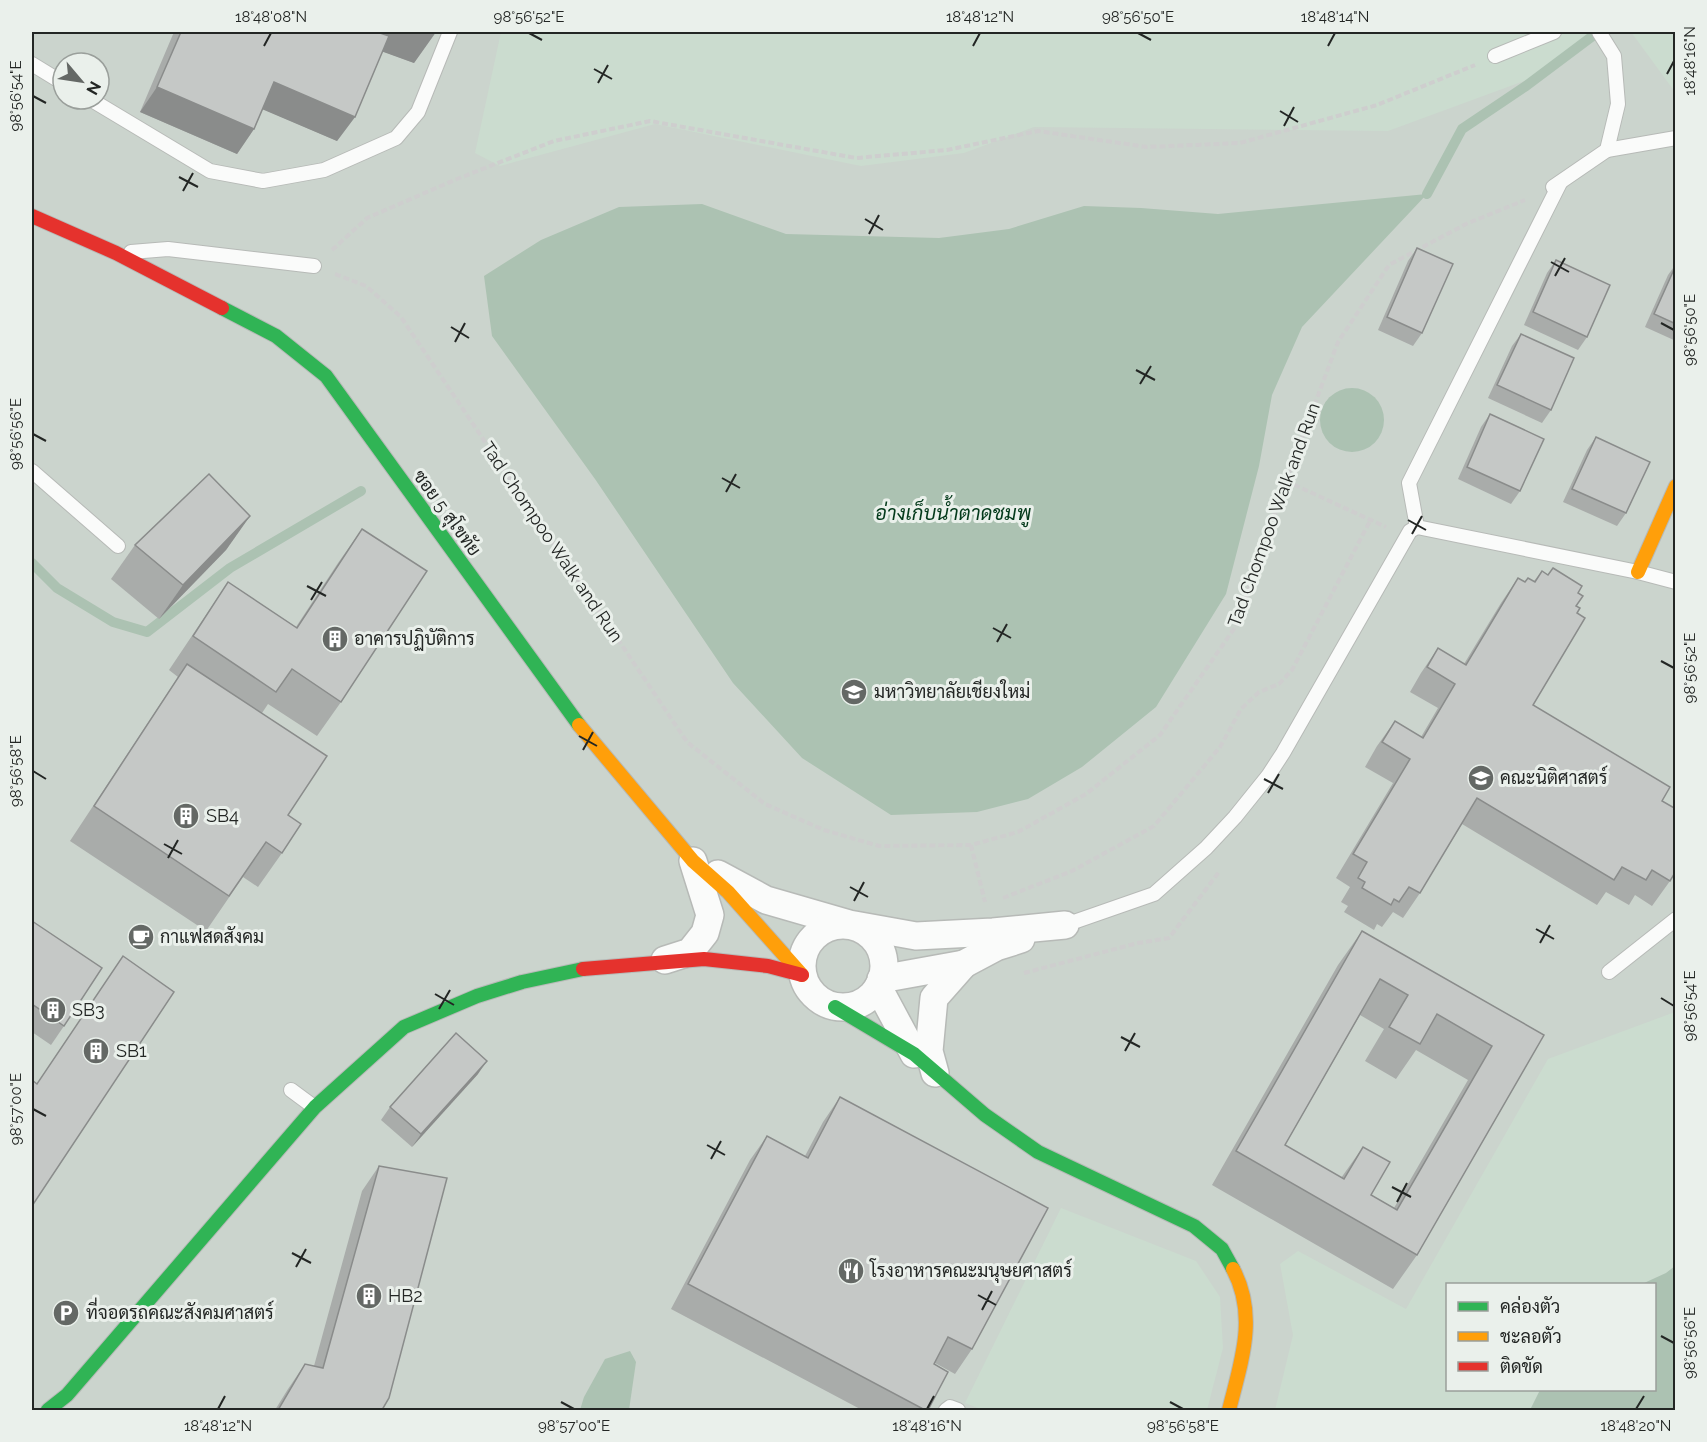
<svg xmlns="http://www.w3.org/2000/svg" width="1707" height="1442" viewBox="0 0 1707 1442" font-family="Raleway,Sarabun,sans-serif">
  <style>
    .built { fill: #cbd4cd; fill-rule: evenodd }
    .green { fill: #cbdccf }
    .water { fill: #acc2b2 }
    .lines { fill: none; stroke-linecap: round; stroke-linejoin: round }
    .stream { stroke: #acc2b2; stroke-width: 10 }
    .lane-casing { stroke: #b7bab7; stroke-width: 16 }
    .street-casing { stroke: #b7bab7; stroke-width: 30 }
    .fast-casing { stroke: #b7bab7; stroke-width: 16 }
    .slow-casing { stroke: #b7bab7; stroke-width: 16 }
    .jam-casing { stroke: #b7bab7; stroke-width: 16 }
    .path { stroke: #cecece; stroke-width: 4; stroke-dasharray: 6 3; stroke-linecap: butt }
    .lane { stroke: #fafbfa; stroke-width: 14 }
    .street { stroke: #fafbfa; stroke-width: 27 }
    .fast { stroke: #30b455; stroke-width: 14 }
    .slow { stroke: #ff9f0a; stroke-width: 14 }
    .jam { stroke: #e5322d; stroke-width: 14 }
    .wall { fill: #a9acaa; fill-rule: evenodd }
    .shaded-wall { fill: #8a8c8b }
    .building { fill: #c5c8c6; stroke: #8a8c8b; stroke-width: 1.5; fill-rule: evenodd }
    .ticks { fill: none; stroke: #232624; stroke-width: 2 }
    .labels { text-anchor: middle; stroke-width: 6; stroke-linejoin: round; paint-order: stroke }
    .street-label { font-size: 18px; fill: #232624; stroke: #eaf0eb }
    .poi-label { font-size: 18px; fill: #232624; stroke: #eaf0eb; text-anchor: start }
    .water-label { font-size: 20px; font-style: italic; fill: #043a1b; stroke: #eaf0eb }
    .neatline { fill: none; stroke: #232624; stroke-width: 2 }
    .ticks-label { font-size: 15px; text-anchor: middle; fill: #232624 }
  </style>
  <rect width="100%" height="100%" fill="#dee2df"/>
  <path class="built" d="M32,32H1675V1410H32ZM63,63H99V99H63ZM1448,1284H1654V1390H1448Z"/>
  <g class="green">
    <path d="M501,32H1590L1535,77L1388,131L1034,127L964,153L861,166L655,124L500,166L475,153Z"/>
    <path d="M1631,32H1675V92Z"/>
    <path d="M1675,1012V1266L1666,1273L1642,1284H1448V1390H1540L1530,1410H1275L1293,1335L1280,1264L1298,1251L1406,1309L1548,1059Z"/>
    <path d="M1061,1208L1196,1261L1220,1297L1223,1348L1207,1410H983L965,1403Z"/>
  </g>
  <g class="water">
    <path d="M1427,194L1302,327L1272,395L1259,466L1226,594L1156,707L1082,767L1028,799L977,812L891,815L802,758L733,683L595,479L492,336L484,276L541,240L619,207L702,204L786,234L939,238L1009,229L1084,206L1141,208L1218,214Z"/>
    <circle cx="1352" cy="420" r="32"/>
    <path d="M1675,1266V1410H1530L1540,1390H1654V1284H1642L1666,1273Z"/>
    <path d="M630,1351L636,1362L629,1410H580L584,1397L605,1359Z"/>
  </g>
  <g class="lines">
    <g class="stream">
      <path d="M1427,194L1462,129L1526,86L1598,32"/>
      <path d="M32,563L57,588L113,622L147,632L230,568L361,491"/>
    </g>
    <defs>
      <g id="lane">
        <path d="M1495,56L1554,32"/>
        <path d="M32,64L63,83"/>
        <path d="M90,99L210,171L263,181L324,170L396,138L418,112L450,32"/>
        <path d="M1607,150L1676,138"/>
        <path d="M1553,187L1607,150L1618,104L1614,56L1599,32"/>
        <path d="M131,252L168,249L314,266"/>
        <path d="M32,471L118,546"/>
        <path d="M1417,527L1409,483L1560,183"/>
        <path d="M1065,925L1154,894L1206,848L1235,817L1268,776L1283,753L1410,531L1417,527L1638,572L1676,582"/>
        <path d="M1609,972L1676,919"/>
        <path d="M291,1090L314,1107"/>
        <path d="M946,1410L950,1407L958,1410"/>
      </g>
      <g id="street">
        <path d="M718,874L766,900L849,924L916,936L993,932L1065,925"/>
        <circle cx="843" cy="966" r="41"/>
        <path d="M665,960L690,952L705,933L710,915L693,861"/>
        <path d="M881,979L964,964L996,947L1021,939"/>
        <path d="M878,987L914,1054"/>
        <path d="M935,1073L929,1051L934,998L964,964"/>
      </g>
      <g id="fast">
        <path d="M222,308L276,336L326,376L579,725"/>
        <path d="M835,1007L914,1054L985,1115L1038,1152L1194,1226L1222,1249L1233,1269"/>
        <path d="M48,1410L67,1395L315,1107L404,1027L477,996L522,982L583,969"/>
      </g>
      <g id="slow">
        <path d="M1638,572L1676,486"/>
        <path d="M579,725L693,861L728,892L802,975"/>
        <path d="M1229,1410C1241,1362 1258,1316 1233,1269"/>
      </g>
      <g id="jam">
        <path d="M32,216L116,253L222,308"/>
        <path d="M583,969L704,959L768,966L802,975"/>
      </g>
    </defs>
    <use href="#lane" class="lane-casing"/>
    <use href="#street" class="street-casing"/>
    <use href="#fast" class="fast-casing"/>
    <use href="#slow" class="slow-casing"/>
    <use href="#jam" class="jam-casing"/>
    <g class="path">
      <path d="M332,250L367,218L457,179L554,141L650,121L856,158L947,150L1038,131L1147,147L1240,143L1377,105L1475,65"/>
      <path d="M335,274L366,286L401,317L687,742L765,804L824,830L879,846L971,845L1018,832L1086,794L1160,735L1236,626L1286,481L1338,342L1389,265L1466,224L1525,200"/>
      <path d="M1286,481L1386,527"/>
      <path d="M971,845L985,902"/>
      <path d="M1003,898L1072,871L1154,826L1220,747L1241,709L1259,692L1279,684L1292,670L1370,521"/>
      <path d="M1024,973L1138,943L1169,938L1219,872"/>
    </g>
    <use href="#lane" class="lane"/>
    <use href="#street" class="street"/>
    <use href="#fast" class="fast"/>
    <use href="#slow" class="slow"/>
    <use href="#jam" class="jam"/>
  </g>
  <g class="wall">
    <path d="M174,32H436L414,63L382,51L355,117L337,141L263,109L254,129L237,154L140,112Z"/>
    <path d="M1417,248L1422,333L1413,346L1378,330L1408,261Z"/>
    <path d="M1556,260L1587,337L1578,350L1524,325L1547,273Z"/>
    <path d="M1676,264V341L1645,327L1668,275Z"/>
    <path d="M1521,334L1551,410L1542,423L1488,398L1512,346Z"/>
    <path d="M1490,414L1520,491L1511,504L1458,479L1481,427Z"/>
    <path d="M1596,437L1626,513L1617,526L1563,502L1587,450Z"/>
    <path d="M250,516L226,550L159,619L111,579L135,545Z"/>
    <path d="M362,529L341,702L317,736L268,704L262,713L288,815L282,853L258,887L243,877L206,931L70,841L178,677L169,670L228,582L296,627L338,563Z"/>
    <path d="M1542,571L1578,593L1576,606L1533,705L1662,801L1670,881L1652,906L1635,895L1629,905L1606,892L1597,905L1462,824L1420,893L1403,918L1393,912L1382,927L1377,924L1374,930L1344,912L1348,906L1341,902L1350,887L1336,878L1393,783L1365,767L1377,746L1395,721L1421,737L1438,708L1410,692L1421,673L1438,648L1464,664L1501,603L1518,578L1525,582L1534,581Z"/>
    <path d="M32,921L64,1026L51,1045L32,1032Z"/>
    <path d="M1362,931L1544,1035L1417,1255L1393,1289L1212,1185L1338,965ZM1360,1015L1384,1029L1365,1061L1396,1079L1416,1050L1468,1080L1394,1208L1371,1195L1363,1147L1341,1178L1285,1145Z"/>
    <path d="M478,1074L412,1147L381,1120L390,1107Z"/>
    <path d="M840,1097L972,1349L955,1374L935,1363L928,1410H862L671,1309L750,1160L767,1136L805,1156L823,1122Z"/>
    <path d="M379,1166L382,1410H275L288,1389L305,1364L314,1366L362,1191Z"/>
  </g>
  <g class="shaded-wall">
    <path d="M328,32H436L414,63Z"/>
    <path d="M274,82L355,117L337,141L257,107Z"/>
    <path d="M157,87L254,129L237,154L140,112Z"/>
    <path d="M250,516L226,550L159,619L183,585Z"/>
    <path d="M487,1061L478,1074L412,1147L421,1134Z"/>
  </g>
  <g class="building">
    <path d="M181,32H377L389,36L355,117L274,82L254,129L157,87Z"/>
    <path d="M1417,248L1453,264L1422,333L1387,317Z"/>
    <path d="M1556,260L1610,285L1587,337L1533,312Z"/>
    <path d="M1676,265V324L1654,314Z"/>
    <path d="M1521,334L1574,358L1551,410L1497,385Z"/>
    <path d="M1490,414L1544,439L1520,491L1467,467Z"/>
    <path d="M1596,437L1650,462L1626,513L1572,489Z"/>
    <path d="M209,474L250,516L183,585L135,545Z"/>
    <path d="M362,529L427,571L341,702L292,669L276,692L193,636L228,582L297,628Z"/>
    <path d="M1553,568L1582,586L1578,593L1583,596L1576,606L1580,608L1577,613L1585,618L1533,705L1670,787L1662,801L1676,809V871L1670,881L1652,870L1646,880L1622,867L1614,880L1477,798L1420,893L1409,887L1399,902L1394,899L1391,905L1362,888L1365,882L1358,878L1367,862L1353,854L1410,759L1382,742L1395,721L1423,738L1455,684L1427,667L1438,648L1466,665L1518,578L1525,582L1528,578L1535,582L1542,571L1548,575Z"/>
    <path d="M187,664L327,756L288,815L301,824L282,853L266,842L229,896L94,806Z"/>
    <path d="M32,921L102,968L64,1026L32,1004Z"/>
    <path d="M1362,931L1544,1035L1417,1255L1236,1151ZM1380,979L1408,995L1389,1027L1420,1044L1437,1014L1492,1046L1397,1210L1371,1195L1390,1162L1363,1147L1344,1179L1285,1145Z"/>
    <path d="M123,956L174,992L32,1206V1080L37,1084Z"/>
    <path d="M456,1033L487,1061L421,1134L390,1107Z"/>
    <path d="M840,1097L1048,1208L972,1349L948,1337L934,1364L948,1372L928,1410H925L688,1284L767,1136L808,1158Z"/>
    <path d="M379,1166L447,1178L389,1398L382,1410H278L305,1364L323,1368Z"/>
  </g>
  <path class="ticks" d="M529,33L542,40M1138,33L1151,40M264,46L271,33M973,46L980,33M1328,46L1335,33M594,69L612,79M1667,74L1674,61M598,83L608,65M33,96L46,103M1280,111L1298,122M1284,126L1294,107M179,177L198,187M183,191L193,173M865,219L883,230M869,234L879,215M1551,262L1569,272M1555,276L1565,258M1661,323L1674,330M451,327L469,338M455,342L465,323M1136,370L1155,380M1140,384L1151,366M33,434L46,441M722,478L740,488M726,492L736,474M1408,520L1426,530M1412,534L1422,516M307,586L326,596M311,600L322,582M993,628L1011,638M997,642L1007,624M1661,661L1674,668M579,736L597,746M583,750L593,732M33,771L46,779M1264,779L1283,789M1268,793L1279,774M164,844L182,854M168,858L178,840M850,887L868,897M854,901L864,882M1536,929L1554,939M1540,943L1550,925M435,994L454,1005M1661,998L1674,1006M439,1009L450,990M1121,1037L1140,1047M1125,1051L1135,1033M33,1109L46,1116M707,1145L725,1155M711,1159L721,1141M1392,1187L1411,1197M1397,1202L1407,1183M292,1253L311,1263M296,1267L306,1249M978,1295L996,1305M982,1310L992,1291M1661,1336L1674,1343M561,1402L574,1409M1170,1402L1183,1409M218,1409L225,1396M927,1409L934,1396M1636,1409L1644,1396"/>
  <defs>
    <symbol id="building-disc" viewBox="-11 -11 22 22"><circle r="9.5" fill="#646865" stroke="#eaf0eb"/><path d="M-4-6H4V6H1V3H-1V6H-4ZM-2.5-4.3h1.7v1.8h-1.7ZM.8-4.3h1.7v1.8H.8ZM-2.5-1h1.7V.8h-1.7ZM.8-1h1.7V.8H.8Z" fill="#fff"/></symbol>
    <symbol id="university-disc" viewBox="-11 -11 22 22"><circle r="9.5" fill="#646865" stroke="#eaf0eb"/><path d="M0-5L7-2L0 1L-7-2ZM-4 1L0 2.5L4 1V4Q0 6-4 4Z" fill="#fff"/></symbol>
    <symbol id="cafe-disc" viewBox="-11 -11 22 22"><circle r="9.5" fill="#646865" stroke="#eaf0eb"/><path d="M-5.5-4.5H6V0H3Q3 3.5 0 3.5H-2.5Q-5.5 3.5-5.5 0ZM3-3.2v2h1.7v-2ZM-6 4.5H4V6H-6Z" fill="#fff"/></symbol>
    <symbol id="restaurant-disc" viewBox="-11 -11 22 22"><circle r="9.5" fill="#646865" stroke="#eaf0eb"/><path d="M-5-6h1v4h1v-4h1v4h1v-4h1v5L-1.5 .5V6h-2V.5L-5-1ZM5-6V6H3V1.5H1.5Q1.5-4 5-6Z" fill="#fff"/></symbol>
    <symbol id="parking-disc" viewBox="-11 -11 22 22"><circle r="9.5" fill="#646865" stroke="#eaf0eb"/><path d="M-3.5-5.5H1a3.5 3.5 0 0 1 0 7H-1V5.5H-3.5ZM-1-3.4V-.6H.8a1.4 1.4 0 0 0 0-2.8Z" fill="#fff"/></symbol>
  </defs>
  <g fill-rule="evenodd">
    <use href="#building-disc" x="320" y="624" width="30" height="30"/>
    <use href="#university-disc" x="839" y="677" width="30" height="30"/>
    <use href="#university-disc" x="1466" y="763" width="30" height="30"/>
    <use href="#building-disc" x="171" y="801" width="30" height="30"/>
    <use href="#cafe-disc" x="126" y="922" width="30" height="30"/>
    <use href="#building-disc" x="38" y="995" width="30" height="30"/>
    <use href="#building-disc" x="81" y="1036" width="30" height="30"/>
    <use href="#restaurant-disc" x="836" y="1256" width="30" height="30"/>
    <use href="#building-disc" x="354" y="1281" width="30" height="30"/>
    <use href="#parking-disc" x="51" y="1298" width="30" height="30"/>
  </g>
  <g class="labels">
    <g class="street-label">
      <text transform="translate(447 513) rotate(54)" y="6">ซอย 5 สุโขทัย</text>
      <text transform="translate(1274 515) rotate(-70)" y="6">Tad Chompoo Walk and Run</text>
      <text transform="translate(552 542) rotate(56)" y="6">Tad Chompoo Walk and Run</text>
    </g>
    <g class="poi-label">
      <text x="354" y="645">อาคารปฏิบัติการ</text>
      <text x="874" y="698">มหาวิทยาลัยเชียงใหม่</text>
      <text x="1500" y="784">คณะนิติศาสตร์</text>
      <text x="206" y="822">SB4</text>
      <text x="160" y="943">กาแฟสดสังคม</text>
      <text x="72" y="1016">SB3</text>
      <text x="116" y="1057">SB1</text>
      <text x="870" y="1277">โรงอาหารคณะมนุษยศาสตร์</text>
      <text x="388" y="1302">HB2</text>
      <text x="86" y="1319">ที่จอดรถคณะสังคมศาสตร์</text>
    </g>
    <g class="water-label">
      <text x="953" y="520">อ่างเก็บน้ำตาดชมพู</text>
    </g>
  </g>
  <rect width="1707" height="1442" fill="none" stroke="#eaf0eb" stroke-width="66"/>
  <rect x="1446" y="1283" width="210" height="108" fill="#eaf0eb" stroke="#9a9f9b" stroke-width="1.5"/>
  <rect x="1458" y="1302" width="30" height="9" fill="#30b455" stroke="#9a9f9b" stroke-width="1.5"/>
  <text x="1500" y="1313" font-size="18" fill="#232624">คล่องตัว</text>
  <rect x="1458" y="1332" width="30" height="9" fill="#ff9f0a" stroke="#9a9f9b" stroke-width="1.5"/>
  <text x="1500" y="1343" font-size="18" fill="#232624">ชะลอตัว</text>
  <rect x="1458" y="1362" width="30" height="9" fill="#e5322d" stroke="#9a9f9b" stroke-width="1.5"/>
  <text x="1500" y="1373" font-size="18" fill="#232624">ติดขัด</text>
  <g transform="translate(81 81) rotate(119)"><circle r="28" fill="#eaf0eb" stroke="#9a9f9b" stroke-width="1.5"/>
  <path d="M0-4.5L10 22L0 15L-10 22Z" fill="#646865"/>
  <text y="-9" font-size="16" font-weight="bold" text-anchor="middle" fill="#232624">N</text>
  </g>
  <rect x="33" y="33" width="1641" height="1376" class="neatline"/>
  <g class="ticks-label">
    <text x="271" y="22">18°48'08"N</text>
    <text x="529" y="22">98°56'52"E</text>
    <text x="980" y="22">18°48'12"N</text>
    <text x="1138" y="22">98°56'50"E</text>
    <text x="1335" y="22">18°48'14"N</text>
    <text transform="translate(1690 61) rotate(-90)" y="5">18°48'16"N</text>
    <text transform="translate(16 96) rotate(-90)" y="5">98°56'54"E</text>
    <text transform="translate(1690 330) rotate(-90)" y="5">98°56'50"E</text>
    <text transform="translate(16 434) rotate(-90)" y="5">98°56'56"E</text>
    <text transform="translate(1690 668) rotate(-90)" y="5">98°56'52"E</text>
    <text transform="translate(16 771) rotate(-90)" y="5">98°56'58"E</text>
    <text transform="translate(1690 1006) rotate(-90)" y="5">98°56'54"E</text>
    <text transform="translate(16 1109) rotate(-90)" y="5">98°57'00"E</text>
    <text transform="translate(1690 1343) rotate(-90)" y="5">98°56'56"E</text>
    <text x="218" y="1431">18°48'12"N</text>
    <text x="574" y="1431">98°57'00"E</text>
    <text x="927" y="1431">18°48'16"N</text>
    <text x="1183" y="1431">98°56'58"E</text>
    <text x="1636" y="1431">18°48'20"N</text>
  </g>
</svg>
